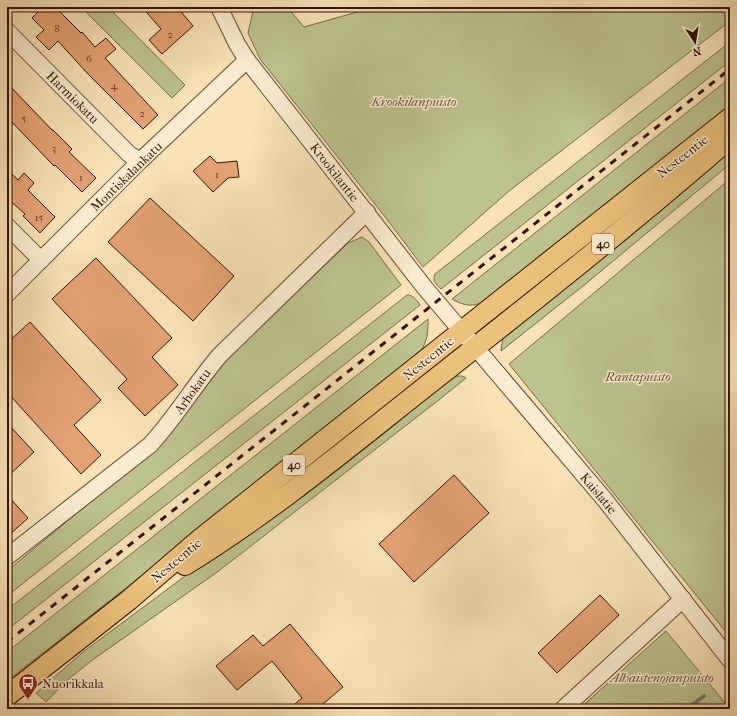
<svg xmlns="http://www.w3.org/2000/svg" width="737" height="716" viewBox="0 0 737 716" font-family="'IM FELL French Canon',serif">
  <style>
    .green { fill: #bcc38f; stroke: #776a49 }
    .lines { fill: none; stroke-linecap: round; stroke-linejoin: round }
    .stream { stroke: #737a66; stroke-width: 4 }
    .building { fill: #e3a173; stroke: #321203 }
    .minor-casing { stroke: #644630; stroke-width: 18 }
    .major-casing { stroke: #321203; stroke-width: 22 }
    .minor { stroke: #faecd0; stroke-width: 16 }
    .major { stroke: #ecc17b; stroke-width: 20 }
    .rail { stroke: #321203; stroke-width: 3; stroke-dasharray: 7 7; stroke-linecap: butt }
    .labels { text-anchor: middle; stroke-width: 3; stroke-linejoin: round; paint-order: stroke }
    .number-label { font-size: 11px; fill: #5e361f }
    .shield { fill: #faecd0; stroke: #6e5340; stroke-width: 1 }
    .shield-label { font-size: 12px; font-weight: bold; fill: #321203 }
    .street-label { font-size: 13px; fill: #321203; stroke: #faecd0 }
    .park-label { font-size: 13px; font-style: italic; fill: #625034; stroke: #faecd0 }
    .poi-label { font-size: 13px; fill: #321203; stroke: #faecd0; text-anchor: start }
  </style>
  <rect width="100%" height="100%" fill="#f8e2b6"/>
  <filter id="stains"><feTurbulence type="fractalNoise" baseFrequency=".005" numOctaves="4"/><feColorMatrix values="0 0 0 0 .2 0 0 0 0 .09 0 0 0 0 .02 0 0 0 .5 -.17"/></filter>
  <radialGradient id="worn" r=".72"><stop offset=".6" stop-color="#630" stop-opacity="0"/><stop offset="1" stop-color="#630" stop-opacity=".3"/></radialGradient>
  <g class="green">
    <path d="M81,7H108L185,85L172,98Z"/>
    <path d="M254,7H287L304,27L375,7H730V21L509,191L423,267L386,218L260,59L248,33Z"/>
    <path d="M730,42V61L441,289C436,284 432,281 435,274Z"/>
    <path d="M730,78V110L488,300C473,307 466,307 452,299Z"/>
    <path d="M730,147V164L583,286L501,351L502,343L505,332Z"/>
    <path d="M730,179V637L509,364Z"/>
    <path d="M362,237L369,242L401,285L7,596V571L158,446L219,366L348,243Z"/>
    <path d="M407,295C414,295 416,300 420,305L7,630V610Z"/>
    <path d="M428,319C428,333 428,340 420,352L163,559L7,681V652Z"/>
    <path d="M454,376H462L466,378L440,399L220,570L91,661L65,682L46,702L36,693L83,652Z"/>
    <path d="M666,631L730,709H579Z"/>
  </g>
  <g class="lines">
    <path class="stream" d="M687,709L704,696"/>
  </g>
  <g class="building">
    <path d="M43,7H55L81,33L82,32L95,47L106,38L116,49L105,58L158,115L143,129L88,74L58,41L49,50L36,37L44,30L32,18Z"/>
    <path d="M142,7H177L193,26L162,54L149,40L161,29Z"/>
    <path d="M7,83L52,130H53L72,149L69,152L96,178L82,192L55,165L54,166L7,117Z"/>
    <path d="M210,156L217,163L237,161L239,177L228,178L213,192L193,171Z"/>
    <path d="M7,169L18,180L24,173L34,183L28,190L55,217L40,233L23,216L25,214L7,198Z"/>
    <path d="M150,198L234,276L193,321L108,242Z"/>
    <path d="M96,258L172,338L152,357L178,385L145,416L118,388L127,379L52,299Z"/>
    <path d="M30,322L101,400L74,425L101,455L81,474L7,392V343Z"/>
    <path d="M7,423L34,452L7,477Z"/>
    <path d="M454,475L489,513L414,582L379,544Z"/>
    <path d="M7,495L28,518L7,537Z"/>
    <path d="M600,595L619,615L557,673L538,653Z"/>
    <path d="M290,624L343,687L317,709H289L302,698L272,661L237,690L216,666L253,635L263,646Z"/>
  </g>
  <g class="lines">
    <defs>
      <g id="minor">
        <path d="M219,7L237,44L247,60L425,288L605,500L730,660"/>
        <path d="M7,31L129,154L140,161"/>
        <path d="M7,226L41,260"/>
        <path d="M7,294L140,161L247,60"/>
        <path d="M7,557L150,445C176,417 195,384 220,355L367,212"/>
        <path d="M563,709L683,599"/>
      </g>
      <g id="major">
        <path d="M185,565C268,514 343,452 420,391C524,309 629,226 730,138"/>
        <path d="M7,696L129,600L199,540L730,118"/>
      </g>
    </defs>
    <use href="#minor" class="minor-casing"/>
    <use href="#major" class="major-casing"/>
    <use href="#minor" class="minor"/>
    <use href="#major" class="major"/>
    <path class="rail" d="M7,642L730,69"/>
  </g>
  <defs>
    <symbol id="bus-pin" viewBox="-11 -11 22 30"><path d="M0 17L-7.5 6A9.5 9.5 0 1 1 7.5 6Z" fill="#8f2418" stroke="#faecd0"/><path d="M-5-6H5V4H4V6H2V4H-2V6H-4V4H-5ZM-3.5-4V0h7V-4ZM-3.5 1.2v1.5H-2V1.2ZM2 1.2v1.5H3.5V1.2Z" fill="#fff"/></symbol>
  </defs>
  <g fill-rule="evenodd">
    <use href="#bus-pin" x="17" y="672" width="22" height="30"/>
  </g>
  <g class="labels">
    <g class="number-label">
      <text x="57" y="32">8</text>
      <text x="170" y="38">2</text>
      <text x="89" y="62">6</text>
      <text x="114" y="89">4</text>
      <text x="142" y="117">2</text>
      <text x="24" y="122">5</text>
      <text x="54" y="152">3</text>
      <text x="217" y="178">1</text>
      <text x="81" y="181">1</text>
      <text x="39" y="221">15</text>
    </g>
    <g class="shield">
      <rect x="592" y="234" width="22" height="20" rx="3"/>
      <rect x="283" y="455" width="22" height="20" rx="3"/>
    </g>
    <g class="shield-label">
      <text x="603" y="248">40</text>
      <text x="294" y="469">40</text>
    </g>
    <g class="street-label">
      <text transform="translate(73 97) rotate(45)" y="5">Harmiokatu</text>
      <text transform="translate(682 156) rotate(-38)" y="5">Nesteentie</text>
      <text transform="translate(335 172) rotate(52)" y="5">Krookilantie</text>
      <text transform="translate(126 176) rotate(-44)" y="5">Montiskalankatu</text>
      <text transform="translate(428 358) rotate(-39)" y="5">Nesteentie</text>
      <text transform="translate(192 391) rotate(-54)" y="5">Arhokatu</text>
      <text transform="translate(599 493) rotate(50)" y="5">Kaislatie</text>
      <text transform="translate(176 560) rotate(-40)" y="5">Nesteentie</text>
    </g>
    <g class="park-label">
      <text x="414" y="106">Krookilanpuisto</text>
      <text x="638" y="381">Rantapuisto</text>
      <text x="662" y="682">Alhaistenojanpuisto</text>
    </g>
    <g class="poi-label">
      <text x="42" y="688">Nuorikkala</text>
    </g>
  </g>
  <rect width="737" height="716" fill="none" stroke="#f8e2b6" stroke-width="24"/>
  <rect x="8" y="8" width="721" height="700" fill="none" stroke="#321203" stroke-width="2"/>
  <rect x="12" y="12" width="713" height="692" fill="none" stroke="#321203"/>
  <g transform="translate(695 42) rotate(168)" stroke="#faecd0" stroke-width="3" paint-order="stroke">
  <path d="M0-3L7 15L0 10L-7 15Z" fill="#321203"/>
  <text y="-6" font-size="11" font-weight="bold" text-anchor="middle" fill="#321203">N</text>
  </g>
  <rect width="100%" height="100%" filter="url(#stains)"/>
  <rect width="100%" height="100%" fill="url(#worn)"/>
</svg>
